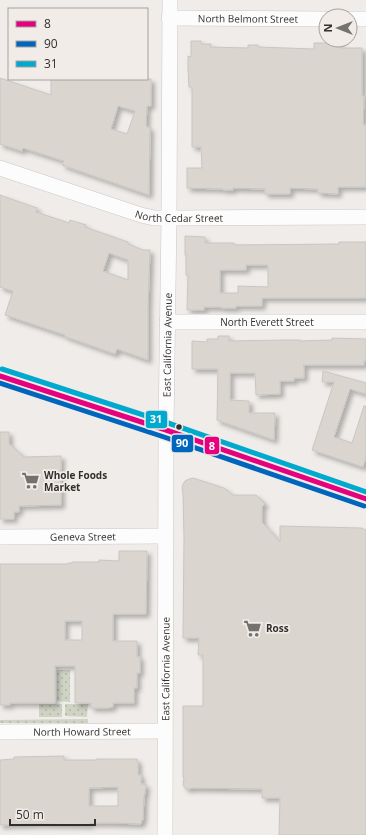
<svg xmlns="http://www.w3.org/2000/svg" width="366" height="835" viewBox="0 0 366 835" font-family="'Open Sans',sans-serif">
  <style>
    .grass { fill: url(#grass-dots) }
    .building { fill: #dbd5cf; stroke: #c8c6c3; fill-rule: evenodd; filter: url(#shadow) }
    .lines { fill: none; stroke-linecap: round; stroke-linejoin: round }
    .minor-casing { stroke: #cac8c6; stroke-width: 16 }
    .major-casing { stroke: #cac8c6; stroke-width: 20 }
    .minor { stroke: #fdfcfc; stroke-width: 15 }
    .major { stroke: #fdfcfc; stroke-width: 19 }
    .bus-1-casing { stroke: #f1ece7; stroke-width: 8 }
    .bus-2-casing { stroke: #f1ece7; stroke-width: 8 }
    .bus-3-casing { stroke: #f1ece7; stroke-width: 8 }
    .bus-1 { stroke: #e5007d; stroke-width: 5 }
    .bus-2 { stroke: #0065bd; stroke-width: 5 }
    .bus-3 { stroke: #00a9ce; stroke-width: 5 }
    .bus-dot { fill: #32302e; stroke: #f1ece7; stroke-width: 1.5 }
    .labels { text-anchor: middle; stroke-width: 3.5; stroke-linejoin: round; paint-order: stroke }
    .street-label { font-size: 10px; fill: #32302e; stroke: #f1ece7 }
    .poi-label { font-size: 10px; font-weight: bold; fill: #32302e; stroke: #f1ece7; text-anchor: start }
    .line-badge { stroke: #f1ece7; stroke-width: 1.5 }
    .badge-label { font-size: 11px; text-anchor: middle; font-weight: bold; fill: #fff }
  </style>
  <defs>
    <pattern id="grass-dots" width="8" height="8" patternUnits="userSpaceOnUse"><rect width="8" height="8" fill="#cfd3c4"/><path d="M2 2h.1M6 6h.1" fill="none" stroke="#b2b5a9" stroke-width="1.8" stroke-linecap="round"/></pattern>
    <filter id="shadow"><feDropShadow dx="3.5" dy="3.5" stdDeviation="2" flood-color="#0004"/></filter>
  </defs>
  <rect width="100%" height="100%" fill="#efece9"/>
  <g class="grass">
    <path d="M57,670H70V702L57,701Z"/>
    <rect x="39" y="704" width="23" height="13"/>
    <path d="M65,704H88L87,717L65,716Z"/>
    <path d="M88,719V723H0V720Z"/>
  </g>
  <g class="building">
    <path d="M191,41H201V44H211L210,47L248,48V45H258V47L314,49V43H341V48H362V96H364L363,125H366V187H338V194L318,193V189L290,188V194H265V189L233,188V190H223V189L187,188V168H202L201,147H192V87H189L188,68V56L191,57Z"/>
    <path d="M0,78L51,95V79H151V106H147L146,126L150,128L149,195L62,165L64,161L23,148L22,151L0,144ZM118,106L135,111L127,134L111,129Z"/>
    <path d="M0,195L37,208L36,212L69,223L70,220L86,225L85,227L128,242V244L143,250H150L148,307V360L117,349L115,354L64,336L65,335L5,315L13,291L0,287ZM109,253L128,260V280L103,271Z"/>
    <path d="M185,236L205,237V243H234V245L339,244V242H366V298H262V306H236V308H221V307H204V310H187L188,275H186V255H185ZM246,265H268V287L238,286V293H220V270H246Z"/>
    <path d="M218,336H229V341L287,340H300V341L332,340V338L366,339V361H364V365H303H304V378H294V381H280V394L256,395L255,373H230V400L249,401V413H275L274,440L217,420L218,369H192V341L207,342V339H218Z"/>
    <path d="M323,371L366,383V394L350,389L334,437L352,443L364,406H366V458L363,467L312,450L334,382H322Z"/>
    <path d="M0,432H9V444L24,457L61,456V505L19,506V512H14V519H0Z"/>
    <path d="M193,478L224,488L233,495H256L265,504L262,507V522L280,542V526L361,528L366,530V835H279L280,798H262V789L193,788L188,789L185,788L183,785L184,778L183,777V706H203V655H198L199,638H183L184,538L183,493L182,488L183,484L185,481L189,479Z"/>
    <path d="M119,551H147L146,614H113V641H137V657H140V673H137V688H134V703H113V707L107,708H91V703H75V666H55V703H10V705H0V564H68V563H72V562H99V560L119,561ZM65,621H82V640H65Z"/>
    <path d="M64,756V760H96V759H137V762H138V775H141V784H146L145,795H144L143,820H142L141,824L114,823H90V825L39,824L0,825V760L14,759V757ZM118,787V806H89V788Z"/>
  </g>
  <g class="lines">
    <defs>
      <g id="minor">
        <path id="s1" d="M169,18L326,19"/>
        <path d="M350,19H366"/>
        <path id="s2" d="M0,168L141,215L154,218H183L366,217"/>
        <path id="s3" d="M167,322H366"/>
        <path id="s4" d="M0,537L166,536"/>
        <path id="s5" d="M0,732L165,731"/>
        <path id="s6" d="M165,835L166,430L169,218L170,0"/>
      </g>
      <path id="major" d="M0,376L166,430L366,499"/>
    </defs>
    <use href="#minor" class="minor-casing"/>
    <use href="#major" class="major-casing"/>
    <use href="#minor" class="minor"/>
    <use href="#major" class="major"/>
    <defs>
      <path id="bus-1" d="M0,376L166,430L366,499"/>
      <path id="bus-2" d="M0,383L164,437L364,506"/>
      <path id="bus-3" d="M2,369L168,423L366,492"/>
    </defs>
    <use href="#bus-1" class="bus-1-casing"/>
    <use href="#bus-2" class="bus-2-casing"/>
    <use href="#bus-3" class="bus-3-casing"/>
    <use href="#bus-1" class="bus-1"/>
    <use href="#bus-2" class="bus-2"/>
    <use href="#bus-3" class="bus-3"/>
  </g>
  <defs>
    <symbol id="supermarket-bare" viewBox="-9 -9 18 18"><path d="M-6-5.5h2.5l.6 2H6L4.5 2H-2.5L-4.4-4H-6ZM-1.5 3.2a1.3 1.3 0 1 0 .1 0ZM3 3.2a1.3 1.3 0 1 0 .1 0Z" fill="#74726f" stroke="#f1ece7" stroke-width="2.5" paint-order="stroke"/></symbol>
  </defs>
  <g fill-rule="evenodd">
    <use href="#supermarket-bare" x="18" y="468" width="25" height="25"/>
    <use href="#supermarket-bare" x="240" y="616" width="25" height="25"/>
  </g>
  <circle class="bus-dot" cx="179" cy="427" r="3.5"/>
  <g class="labels">
    <g class="street-label">
      <text dy="4" stroke="none"><textPath href="#s1" startOffset="79">North Belmont Street</textPath></text>
      <text dy="4" stroke="none"><textPath href="#s2" startOffset="187">North Cedar Street</textPath></text>
      <text dy="4" stroke="none"><textPath href="#s3" startOffset="100">North Everett Street</textPath></text>
      <text dy="4" stroke="none"><textPath href="#s6" startOffset="490">East California Avenue</textPath></text>
      <text dy="4" stroke="none"><textPath href="#s4" startOffset="83">Geneva Street</textPath></text>
      <text dy="4" stroke="none"><textPath href="#s6" startOffset="166">East California Avenue</textPath></text>
      <text dy="4" stroke="none"><textPath href="#s5" startOffset="82">North Howard Street</textPath></text>
    </g>
    <g class="poi-label">
      <text x="44" y="479">Whole Foods<tspan x="44" dy="12">Market</tspan></text>
      <text x="266" y="632">Ross</text>
    </g>
  </g>
  <g class="line-badge">
    <rect x="145" y="410" width="23" height="19" rx="4" fill="#00a9ce"/>
    <rect x="171" y="434" width="23" height="19" rx="4" fill="#0065bd"/>
    <rect x="204" y="436" width="16" height="19" rx="4" fill="#e5007d"/>
  </g>
  <g class="badge-label">
    <text x="156" y="423">31</text>
    <text x="182" y="447">90</text>
    <text x="212" y="450">8</text>
  </g>
  <rect x="8" y="8" width="140" height="72" fill="#f1ece7" stroke="#a5a19d"/>
  <rect x="16" y="21" width="20" height="6" fill="#e5007d" stroke="#a5a19d"/>
  <text x="44" y="28" font-size="12" fill="#32302e">8</text>
  <rect x="16" y="41" width="20" height="6" fill="#0065bd" stroke="#a5a19d"/>
  <text x="44" y="48" font-size="12" fill="#32302e">90</text>
  <rect x="16" y="61" width="20" height="6" fill="#00a9ce" stroke="#a5a19d"/>
  <text x="44" y="68" font-size="12" fill="#32302e">31</text>
  <g transform="translate(338 28) rotate(270)"><circle r="19" fill="#f1ece7" stroke="#a5a19d"/>
  <path d="M0-3L7 15L0 10L-7 15Z" fill="#74726f"/>
  <text y="-6" font-size="11" font-weight="bold" text-anchor="middle" fill="#32302e">N</text>
  </g>
  <path d="M10 819v6h85v-6" fill="none" stroke="#32302e" stroke-width="2"/>
  <text x="16" y="819" font-size="12" fill="#32302e" stroke="#f1ece7" stroke-width="3" paint-order="stroke">50 m</text>
</svg>
